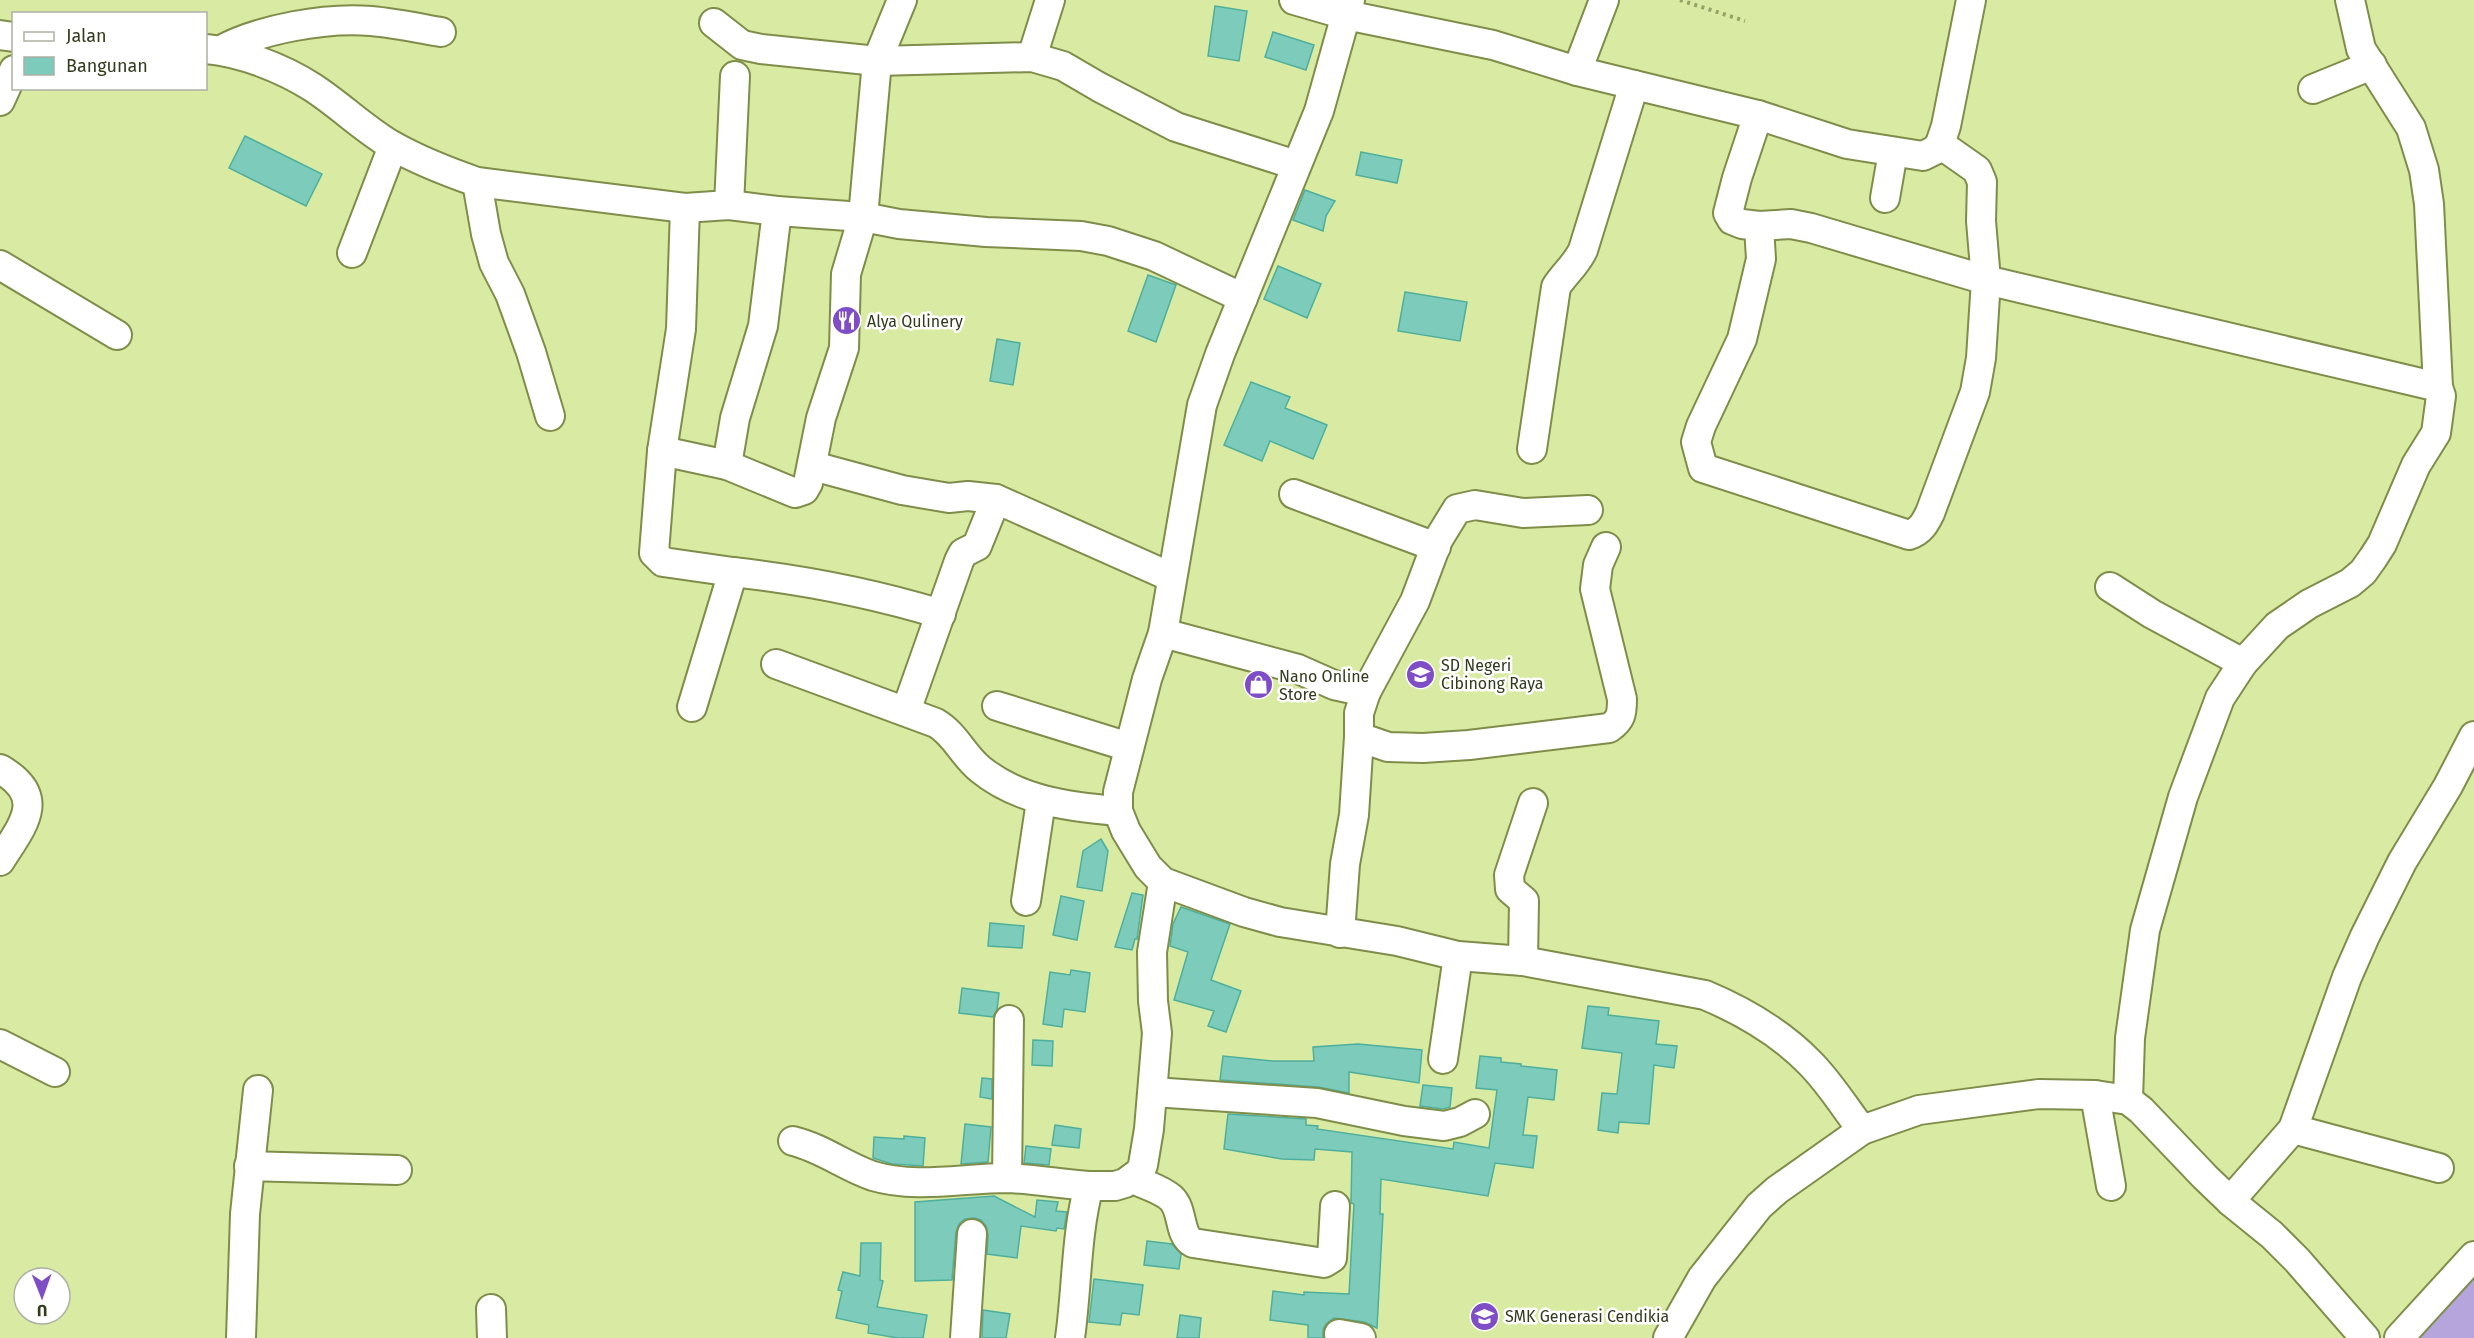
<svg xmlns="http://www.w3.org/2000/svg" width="2474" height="1338" viewBox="0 0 2474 1338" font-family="'Fira Sans',sans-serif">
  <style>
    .water { fill: #b6a4dc }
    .building { fill: #7ccbbb; stroke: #4faf9d; stroke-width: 1.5 }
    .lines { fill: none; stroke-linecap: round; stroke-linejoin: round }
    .minor-casing { stroke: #7e8d49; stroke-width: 32 }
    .path { stroke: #95a26c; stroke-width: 4; stroke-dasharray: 3 4.5; stroke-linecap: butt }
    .minor { stroke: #fff; stroke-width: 28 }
    .labels { text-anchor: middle; stroke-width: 5; stroke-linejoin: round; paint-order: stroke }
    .poi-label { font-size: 16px; fill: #333a1d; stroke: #fff; text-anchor: start }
  </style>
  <rect width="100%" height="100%" fill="#d9eaa2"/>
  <path class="water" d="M2474,1266V1338H2421L2422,1332Z"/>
  <g class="building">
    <path d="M1215,6L1247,11L1239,61L1208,56Z"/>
    <path d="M1273,32L1314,45L1306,70L1265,57Z"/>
    <path d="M245,136L322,174L306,206L229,168Z"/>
    <path d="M1361,152L1402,160L1397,183L1356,175Z"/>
    <path d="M1305,190L1335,201L1326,216L1323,231L1293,220Z"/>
    <path d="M1278,266L1321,284L1307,318L1264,299Z"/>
    <path d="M1148,275L1176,285L1156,342L1128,331Z"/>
    <path d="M1405,292L1467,302L1460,341L1398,331Z"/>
    <path d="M997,339L1020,343L1013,385L990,381Z"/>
    <path d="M1251,382L1290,397L1285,408L1327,425L1313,459L1270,441L1262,461L1224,445Z"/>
    <path d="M1101,839L1108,851L1102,891L1077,887L1083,851Z"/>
    <path d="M1132,893L1143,895L1137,939H1135L1132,950L1115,947Z"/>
    <path d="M1061,896L1084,901L1077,940L1053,935Z"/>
    <path d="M1181,907L1230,924L1211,980L1241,991L1226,1032L1208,1026L1214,1011L1174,1000L1188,952L1170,946L1173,924Z"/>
    <path d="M990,923L1024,926L1022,948L988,946Z"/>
    <path d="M1071,970L1090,973L1085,1012L1064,1009L1062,1027L1043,1024L1050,972L1070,975Z"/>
    <path d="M962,988L999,993L997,1010L993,1017L959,1013Z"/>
    <path d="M1588,1006L1609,1008L1608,1015L1659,1021L1656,1044L1677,1046L1674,1068L1654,1065L1649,1124L1619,1122L1618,1133L1598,1130L1602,1093L1617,1094L1622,1053L1582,1048Z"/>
    <path d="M1033,1040L1053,1041L1052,1066L1032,1065Z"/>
    <path d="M1358,1044L1422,1050L1419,1083L1349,1072V1093L1318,1087L1220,1080L1223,1056L1273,1061H1314L1313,1047Z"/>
    <path d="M1480,1056L1501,1058V1062L1521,1064V1066L1557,1070L1554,1100L1528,1097L1523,1135L1537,1136L1533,1168L1495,1163L1488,1196L1381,1179L1380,1214H1383L1377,1328L1364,1322L1334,1318L1326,1324L1323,1330V1338H1308V1325L1270,1320L1273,1291L1304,1295V1292L1349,1294L1354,1204L1351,1203L1352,1152L1315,1149L1314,1160L1282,1159L1224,1149L1228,1114L1306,1119V1125L1318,1126L1317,1129L1453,1149L1454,1142L1489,1148L1497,1090L1476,1088Z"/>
    <path d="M982,1078L992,1079V1099L980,1097Z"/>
    <path d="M1423,1085L1452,1088L1450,1107L1443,1109L1420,1106Z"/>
    <path d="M965,1124L991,1127L988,1162L961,1164Z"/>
    <path d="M1055,1125L1081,1129L1079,1148L1052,1145Z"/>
    <path d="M904,1136L925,1138L923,1166L892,1164L873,1158L874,1137L904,1139Z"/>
    <path d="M1026,1146L1051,1149L1049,1165L1024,1163Z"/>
    <path d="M994,1196L1035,1217L1037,1200L1058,1202L1056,1211L1067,1212L1064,1229L1057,1228L1056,1231L1021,1226L1017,1258L987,1254L988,1235L986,1226L981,1220L974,1218L965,1219L959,1224L956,1232L952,1280L915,1281V1202Z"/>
    <path d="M1147,1241L1172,1244L1181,1254L1179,1269L1144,1265Z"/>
    <path d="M861,1243H881L880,1280L883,1281L877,1307L927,1315L923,1338H898L868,1333L869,1325L836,1318L842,1291L838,1290L843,1272L860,1276Z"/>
    <path d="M1094,1279L1143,1285L1139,1315L1122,1313L1120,1325L1089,1322Z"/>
    <path d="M983,1310L1010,1314L1006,1338H982Z"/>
    <path d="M1180,1315L1201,1318L1199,1338H1177Z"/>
  </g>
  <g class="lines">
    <defs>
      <g id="minor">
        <path d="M1294,0L1346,15L1493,45L1577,71L1758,115L1847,144L1923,156L1935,150L1940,144L1946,126L1971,0"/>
        <path d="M1350,0L1319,111L1220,354L1202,405L1163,633L1147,679L1118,792V811L1126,831L1148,867L1163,882L1244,912L1280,922L1397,941L1458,956L1523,961L1705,995C1743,1011 1781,1033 1810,1063C1830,1083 1845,1108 1862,1130"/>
        <path d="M714,23L742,45L761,49L877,61L1032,57L1063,66L1099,87L1176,127L1296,165"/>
        <path d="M0,35L14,37"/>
        <path d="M206,49C241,52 282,68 312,87C340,105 365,130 393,146C418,160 451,173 477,182L685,208L729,205L777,211L863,217L899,224L986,232L1081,236L1108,241L1154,256L1243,298"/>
        <path d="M221,50C260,29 327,17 371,21C394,23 418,28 441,32"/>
        <path d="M1032,57L1050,0"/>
        <path d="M1577,71L1604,0"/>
        <path d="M2313,89L2372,65"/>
        <path d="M0,101L14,70"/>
        <path d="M1758,115L1737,178L1728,213L1732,220L1742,224L1759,226L1761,259L1742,339L1701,426L1696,442L1703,468L1909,535C1921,531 1925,523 1930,513L1975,392L1981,358L1986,280L1981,221L1982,182L1977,170L1940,144"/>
        <path d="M477,182L486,234L494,263L510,294L531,352L550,416"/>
        <path d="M1885,198L1893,152"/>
        <path d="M729,205L735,76"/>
        <path d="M685,208L681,329L662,451L654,553L663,562L733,572L692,707"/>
        <path d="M1759,226L1791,224L1811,228L1986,280L2438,387"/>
        <path d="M352,253L393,146"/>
        <path d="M0,265L117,335"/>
        <path d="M1532,449L1556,287C1565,273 1576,265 1583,250L1634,85"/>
        <path d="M662,451L727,465L795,493L804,490L808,483L821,418L844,348L846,274L863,217L877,61L902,0"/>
        <path d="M727,465L735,418L763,326L777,211"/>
        <path d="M813,466L902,490L949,498L968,496L996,499L1171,577"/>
        <path d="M1294,494L1436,547"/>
        <path d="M733,572C805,580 872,593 941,614"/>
        <path d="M2110,587L2152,614L2243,663"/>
        <path d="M1163,633L1298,669L1334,685L1366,692L1359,713V737L1388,747L1423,748L1469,745L1609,728C1621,720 1622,714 1622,699L1595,589L1598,565L1606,547"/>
        <path d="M776,664L936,723C955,734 963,755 980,769C1019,801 1070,807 1118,811"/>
        <path d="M1366,692L1415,601L1438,540L1457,509L1475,505L1523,513L1588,510"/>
        <path d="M997,706L1129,747"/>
        <path d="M906,711L959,561L963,553L977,546L996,499"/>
        <path d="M0,769C49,797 22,826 0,861"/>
        <path d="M1026,901L1041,801"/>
        <path d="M1340,933L1345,864L1354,815L1359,737"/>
        <path d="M1523,961L1524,901L1510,889L1509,875L1533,803"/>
        <path d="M0,1044L55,1072"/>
        <path d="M1443,1059L1458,956"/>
        <path d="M1153,1092L1317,1103L1404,1121L1444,1126L1460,1122L1475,1114"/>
        <path d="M2095,1095L2111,1186"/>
        <path d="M2128,1100L2130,1038L2145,930L2183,797L2220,698L2243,663L2277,626L2309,604L2350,583L2363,572L2373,558L2382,544L2416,465L2436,433L2441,396L2438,387L2429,204L2424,170L2411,128L2361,49L2350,0"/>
        <path d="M2293,1129L2439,1168"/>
        <path d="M793,1141C822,1148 846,1167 873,1176C916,1189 963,1178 1007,1178C1034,1179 1062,1184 1089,1186"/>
        <path d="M249,1166L397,1170"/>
        <path d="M1007,1178L1009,1020"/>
        <path d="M1133,1179C1145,1185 1161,1189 1171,1198C1184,1210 1178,1235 1193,1243L1324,1263L1332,1258L1335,1206"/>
        <path d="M2230,1201L2293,1129L2347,977L2365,936L2402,862L2448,786L2474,736"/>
        <path d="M491,1309L492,1338"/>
        <path d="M1339,1334L1361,1338"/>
        <path d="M241,1338L245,1214L258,1090"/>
        <path d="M965,1338L972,1234"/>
        <path d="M1070,1338C1077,1289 1076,1232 1089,1186H1115L1125,1183L1140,1172L1143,1165L1149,1129L1157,1033L1153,1001L1152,952L1163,882"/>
        <path d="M1668,1338L1702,1278L1759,1206L1777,1190L1862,1130L1919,1110L2039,1094L2095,1095L2128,1100L2141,1110L2205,1177L2230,1201L2272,1235L2297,1260L2365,1338"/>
        <path d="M2399,1338L2474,1256"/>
      </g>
    </defs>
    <use href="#minor" class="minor-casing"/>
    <path class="path" d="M1680,0L1745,21"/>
    <use href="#minor" class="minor"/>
  </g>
  <defs>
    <symbol id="restaurant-disc" viewBox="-11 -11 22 22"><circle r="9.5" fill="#7f4dc5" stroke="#fff"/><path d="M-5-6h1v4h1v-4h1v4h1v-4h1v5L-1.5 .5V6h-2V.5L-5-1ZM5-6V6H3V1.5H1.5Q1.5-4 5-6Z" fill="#fff"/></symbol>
    <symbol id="school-disc" viewBox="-11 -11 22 22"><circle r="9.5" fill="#7f4dc5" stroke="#fff"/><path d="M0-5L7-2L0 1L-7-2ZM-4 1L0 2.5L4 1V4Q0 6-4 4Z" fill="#fff"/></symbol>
    <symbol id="shop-disc" viewBox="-11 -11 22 22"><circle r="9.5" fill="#7f4dc5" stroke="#fff"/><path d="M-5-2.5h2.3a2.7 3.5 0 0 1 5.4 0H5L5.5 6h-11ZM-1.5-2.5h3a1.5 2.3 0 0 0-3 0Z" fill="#fff"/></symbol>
  </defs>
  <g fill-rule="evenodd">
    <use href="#restaurant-disc" x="830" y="304" width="33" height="33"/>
    <use href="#school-disc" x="1404" y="658" width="33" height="33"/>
    <use href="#shop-disc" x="1242" y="668" width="33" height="33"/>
    <use href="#school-disc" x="1468" y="1300" width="33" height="33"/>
  </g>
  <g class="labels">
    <g class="poi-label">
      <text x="867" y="327">Alya Qulinery</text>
      <text x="1441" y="671">SD Negeri<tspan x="1441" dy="18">Cibinong Raya</tspan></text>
      <text x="1279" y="682">Nano Online<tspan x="1279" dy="18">Store</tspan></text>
      <text x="1505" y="1322">SMK Generasi Cendikia</text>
    </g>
  </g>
  <rect x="12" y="12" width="195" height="78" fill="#ffffff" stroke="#adb0a5" stroke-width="1.5"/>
  <rect x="24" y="32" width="30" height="9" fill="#ffffff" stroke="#adb0a5" stroke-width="1.5"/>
  <text x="66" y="42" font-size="18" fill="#333a1d">Jalan</text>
  <rect x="24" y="57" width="30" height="18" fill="#7ccbbb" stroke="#adb0a5" stroke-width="1.5"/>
  <text x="66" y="72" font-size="18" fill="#333a1d">Bangunan</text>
  <g transform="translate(42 1296) rotate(179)"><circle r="28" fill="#ffffff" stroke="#adb0a5" stroke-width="1.5"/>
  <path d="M0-4.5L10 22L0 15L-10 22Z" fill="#7f4dc5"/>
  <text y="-9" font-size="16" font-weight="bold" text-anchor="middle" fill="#333a1d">U</text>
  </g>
</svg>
